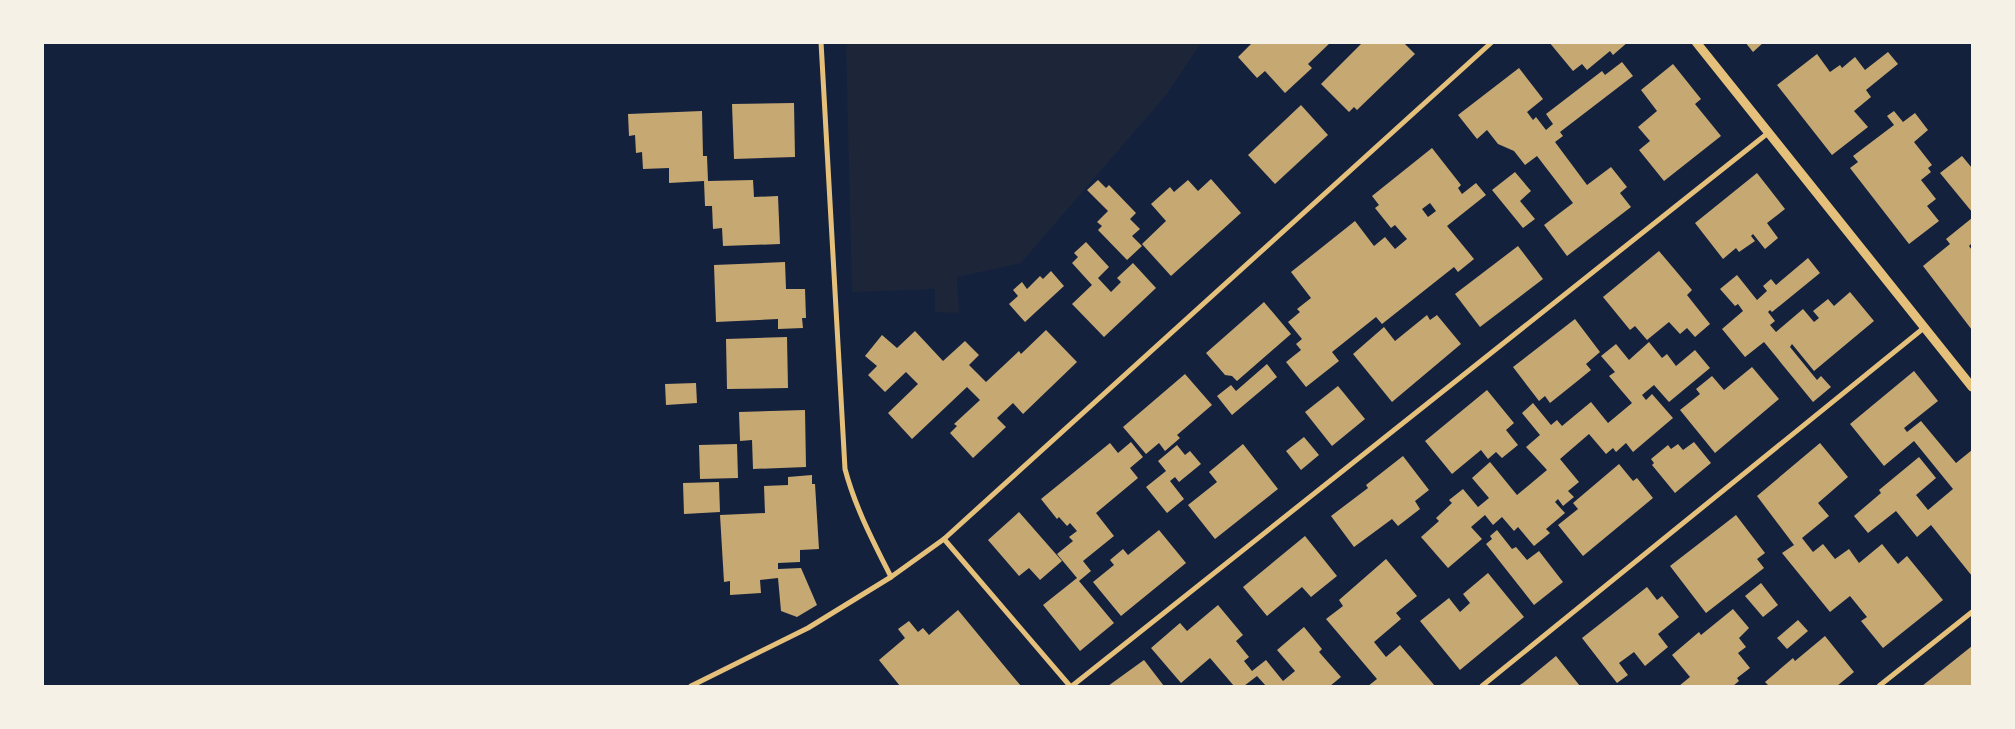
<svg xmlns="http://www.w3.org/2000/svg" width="2015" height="729" viewBox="0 0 2015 729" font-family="'PT Sans Narrow',sans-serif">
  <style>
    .green { fill: #1d2539 }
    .building { fill: #c6a872; fill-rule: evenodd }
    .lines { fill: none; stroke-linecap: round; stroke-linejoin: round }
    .minor { stroke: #e5c07b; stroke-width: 5 }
    .tertiary { stroke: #e5c07b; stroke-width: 9 }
  </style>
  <rect width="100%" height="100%" fill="#14213d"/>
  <path class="green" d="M846,43V42L1201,43L1166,95L1021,263L957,277L959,313L935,312V289L852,292Z"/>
  <g class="building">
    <path d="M1253,42H1331L1308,64L1312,68L1285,93L1265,71L1257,78L1238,57Z"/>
    <path d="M1363,42H1403L1415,54L1357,110L1354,107L1349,112L1321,84Z"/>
    <path d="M1549,42H1628L1613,55L1610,51L1587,70L1582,64L1573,71Z"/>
    <path d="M1745,42H1764L1753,52Z"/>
    <path d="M1888,52L1898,64L1866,90L1871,97L1854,111L1868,127L1832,155L1777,85L1817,54L1830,72L1840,65L1842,68L1855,57L1865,70Z"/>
    <path d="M1622,62L1633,76L1560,132L1563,136L1555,142L1587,185L1611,167L1627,187L1620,193L1631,207L1567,256L1544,225L1573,203L1537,156L1525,165L1514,151L1498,144L1487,130L1477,139L1458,115L1519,68L1543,99L1527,112L1533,120L1536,117L1546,130L1553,124L1546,114L1602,71L1605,75Z"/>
    <path d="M1673,64L1701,99L1695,104L1721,136L1664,181L1639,150L1650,141L1638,127L1657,111L1641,90Z"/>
    <path d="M794,103L795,157L734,159L732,104Z"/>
    <path d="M1301,105L1328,135L1275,184L1248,155Z"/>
    <path d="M702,111L703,156H707L708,181L753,180L754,197L778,196L780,244L723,246L722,228L713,229L712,206H705L704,181L669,183V168L643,169L642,152L636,153L635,135L629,136L628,114Z"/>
    <path d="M1894,111L1903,122L1915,113L1928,130L1914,142L1932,165L1928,168L1931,172L1921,180L1936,199L1927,206L1939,221L1909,244L1850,168L1858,162L1853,156L1894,125L1887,116Z"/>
    <path d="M1432,148L1461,185L1458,188L1462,194L1476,183L1486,195L1447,226L1474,259L1458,272L1454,267L1382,324L1376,317L1332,352L1339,361L1306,387L1286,362L1301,350L1296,344L1302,339L1288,322L1300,312L1297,309L1311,298L1291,272L1355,221L1374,246L1385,237L1395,249L1407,239L1395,225L1391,228L1375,208L1379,205L1372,196ZM1430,203L1436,211L1428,217L1422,209Z"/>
    <path d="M1962,156L1972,168V212L1940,173Z"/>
    <path d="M1515,172L1531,191L1520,201L1535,219L1523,228L1492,190Z"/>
    <path d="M1757,173L1785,209L1767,223L1778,238L1765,249L1753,234L1751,236L1755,241L1739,252L1736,248L1723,259L1695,223Z"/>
    <path d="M1211,179L1241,213L1171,276L1142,244L1166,221L1151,204L1170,187L1174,192L1188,180L1198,191Z"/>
    <path d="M1098,180L1106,188L1109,185L1136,213L1130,219L1140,229L1132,236L1142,246L1127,260L1098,230L1102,226L1097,222L1108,211L1087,190Z"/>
    <path d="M1972,218V243L1969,246L1972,250V330L1923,266L1950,244L1946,239Z"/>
    <path d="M1086,242L1109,267L1098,278L1111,292L1121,282L1117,278L1133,263L1156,288L1104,337L1072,304L1092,285L1072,263L1078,257L1074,253Z"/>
    <path d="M1518,246L1543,279L1480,327L1455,294Z"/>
    <path d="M1659,251L1692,290L1687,295L1710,324L1695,337L1687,328L1680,334L1669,322L1647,340L1635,326L1630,330L1603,297Z"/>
    <path d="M1808,258L1820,273L1772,312L1770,310L1768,312L1775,321L1770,325L1776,332L1803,309L1814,322L1819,318L1813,311L1828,299L1834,306L1850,292L1874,321L1814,371L1792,344L1790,347L1817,380L1821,376L1831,387L1813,402L1764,342L1745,357L1722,329L1743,311L1738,304L1735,306L1720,289L1737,275L1757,300L1767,291L1763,286L1771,279L1776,285Z"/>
    <path d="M785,262L786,289H805L806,318H802L803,328L778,329V319L716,322L714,265Z"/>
    <path d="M1051,271L1064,286L1025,322L1009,304L1018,296L1013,290L1022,282L1027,289L1040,276L1043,279Z"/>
    <path d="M1264,302L1291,334L1237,381L1232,376L1225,375L1206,353Z"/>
    <path d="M1427,315L1430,320L1437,315L1461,344L1392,402L1353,354L1384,327L1395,341Z"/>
    <path d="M1575,319L1600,352L1586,364L1591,370L1575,383L1550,403L1545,396L1539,401L1513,367Z"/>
    <path d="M1046,330L1077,362L1023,414L1013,403L997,418L1006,427L973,458L950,433L957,426L954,424L980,400L967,387L912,439L888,413L918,384L906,372L885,392L868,375L877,366L865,356L882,335L897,348L915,331L943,361L965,341L979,355L969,365L986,382L1019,351L1021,354Z"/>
    <path d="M787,337L788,388L727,389L726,339Z"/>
    <path d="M1649,342L1662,358L1667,354L1676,366L1695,350L1710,368L1669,402L1654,385L1642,395L1646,400L1652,394L1673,418L1633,452L1626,443L1616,452L1613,448L1606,454L1589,434L1560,459L1579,482L1568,491L1574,497L1563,506L1558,499L1555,502L1565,513L1546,529L1550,533L1534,546L1518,527L1514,531L1502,517L1493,525L1485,515L1471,527L1482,539L1448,568L1421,537L1439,521L1436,518L1452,503L1449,500L1463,489L1478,507L1489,498L1472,478L1490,462L1517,495L1547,470L1526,447L1540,435L1522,413L1533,403L1551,425L1557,420L1562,426L1591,402L1608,423L1632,403L1609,376L1615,372L1601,356L1616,344L1629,360Z"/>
    <path d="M1267,364L1277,377L1232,415L1217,396L1231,385L1236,391Z"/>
    <path d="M1752,367L1779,399L1715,453L1680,410L1700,394L1696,389L1712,376L1724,390Z"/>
    <path d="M1914,371L1938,401L1904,428L1907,432L1921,421L1956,463L1972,450V576L1931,525L1917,537L1896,511L1868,533L1854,516L1881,493L1879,490L1919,457L1936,478L1916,495L1928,510L1953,489L1914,441L1884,466L1850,424Z"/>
    <path d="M1185,374L1212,405L1177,435L1180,438L1165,451L1159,443L1146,454L1123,427Z"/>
    <path d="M696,383L697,403L666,405L665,384Z"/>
    <path d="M1338,386L1365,419L1332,446L1305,412Z"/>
    <path d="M1487,390L1514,423L1506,430L1518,445L1502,458L1496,452L1488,459L1481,450L1452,474L1425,441Z"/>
    <path d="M805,410L806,467L753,469L752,440L740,441L739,412Z"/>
    <path d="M1304,437L1319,455L1301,470L1286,451Z"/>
    <path d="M1131,442L1143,457L1130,468L1138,478L1096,513L1114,536L1083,561L1091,571L1079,581L1114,623L1080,651L1043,605L1077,578L1057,554L1073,541L1069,537L1077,531L1070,523L1067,526L1059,517L1057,519L1041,499L1110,443L1118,453Z"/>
    <path d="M1694,442L1711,463L1675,493L1652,465L1654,463L1651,459L1668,445L1671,449L1678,444L1683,450Z"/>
    <path d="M1820,443L1848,477L1818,503L1829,516L1802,538L1813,552L1823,544L1835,559L1849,549L1859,563L1882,544L1898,564L1907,556L1943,600L1883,648L1861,621L1867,617L1850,596L1830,612L1782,553L1794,545L1757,496Z"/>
    <path d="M737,444L738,478L700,479L699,445Z"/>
    <path d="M1243,444L1278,489L1215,539L1188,505L1217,482L1209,472Z"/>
    <path d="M1177,445L1185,455L1190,451L1201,464L1179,482L1175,477L1170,481L1184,499L1167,513L1146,487L1166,471L1158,461Z"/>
    <path d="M1403,456L1429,490L1415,501L1420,509L1398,526L1392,519L1354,547L1331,516L1368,488L1366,485Z"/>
    <path d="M1619,464L1633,481L1637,478L1653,498L1583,556L1558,525L1578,509L1573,503Z"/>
    <path d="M812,475V484H815L819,549L800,550V562L778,563V569L801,568L817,605L797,617L781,611L778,578L760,580L761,593L730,595V581L724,582L720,515L765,513L764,486L788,485V477Z"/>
    <path d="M719,482L720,512L684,514L683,483Z"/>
    <path d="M1019,512L1062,561L1040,580L1029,568L1019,576L988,540Z"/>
    <path d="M1736,515L1765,553L1757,559L1764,568L1706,613L1670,566Z"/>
    <path d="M1159,530L1186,563L1121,616L1093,582L1114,565L1110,560L1123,549L1128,555Z"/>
    <path d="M1497,530L1512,549L1516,547L1527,560L1539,551L1563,582L1534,605L1486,544L1492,539L1490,536Z"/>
    <path d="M1305,536L1337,576L1311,597L1302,587L1267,616L1243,587Z"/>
    <path d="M1386,559L1417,596L1396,613L1401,619L1374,642L1386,657L1400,645L1435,686H1368L1377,679L1326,619L1343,606L1339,600Z"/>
    <path d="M1488,573L1524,617L1460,670L1420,621L1449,598L1460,612L1470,603L1463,594Z"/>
    <path d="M1761,583L1778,605L1763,617L1745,596Z"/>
    <path d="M1647,587L1657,600L1662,596L1679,617L1658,634L1668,647L1645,666L1634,652L1619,663L1628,675L1617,683L1582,638Z"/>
    <path d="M1218,605L1243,635L1236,641L1249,657L1244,661L1252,671L1266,660L1283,681L1295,671L1277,650L1304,627L1322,649L1319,652L1341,677L1330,686H1266L1257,676L1244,686H1234L1210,658L1181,683L1151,648L1180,623L1187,631Z"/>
    <path d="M1733,609L1749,628L1739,638L1746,647L1738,653L1750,668L1737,678L1739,681L1733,686H1679L1690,677L1672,655L1699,632L1701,635Z"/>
    <path d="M958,610L996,656L1021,686H900L879,660L905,638L898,629L909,621L918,632L923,628L929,635Z"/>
    <path d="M1798,620L1808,631L1787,649L1777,638Z"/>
    <path d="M1825,636L1854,672L1837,686H1769L1765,682L1793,658L1795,661Z"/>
    <path d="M1972,646V686H1922Z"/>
    <path d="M1556,656L1580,686H1518L1523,683Z"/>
    <path d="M1144,660L1164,686H1108Z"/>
  </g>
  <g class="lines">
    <g class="minor">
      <path d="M821,42L845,469C855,507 873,541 891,577"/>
      <path d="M944,539L1070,686"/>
      <path d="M691,686L808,628L891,577L944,539L1492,42"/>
      <path d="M1072,686L1768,133"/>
      <path d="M1482,686L1925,327"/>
      <path d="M1879,686L1972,612"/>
    </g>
    <path class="tertiary" d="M1696,42L1972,387"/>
  </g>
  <rect width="2015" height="729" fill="none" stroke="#f6f1e7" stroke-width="88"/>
</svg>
